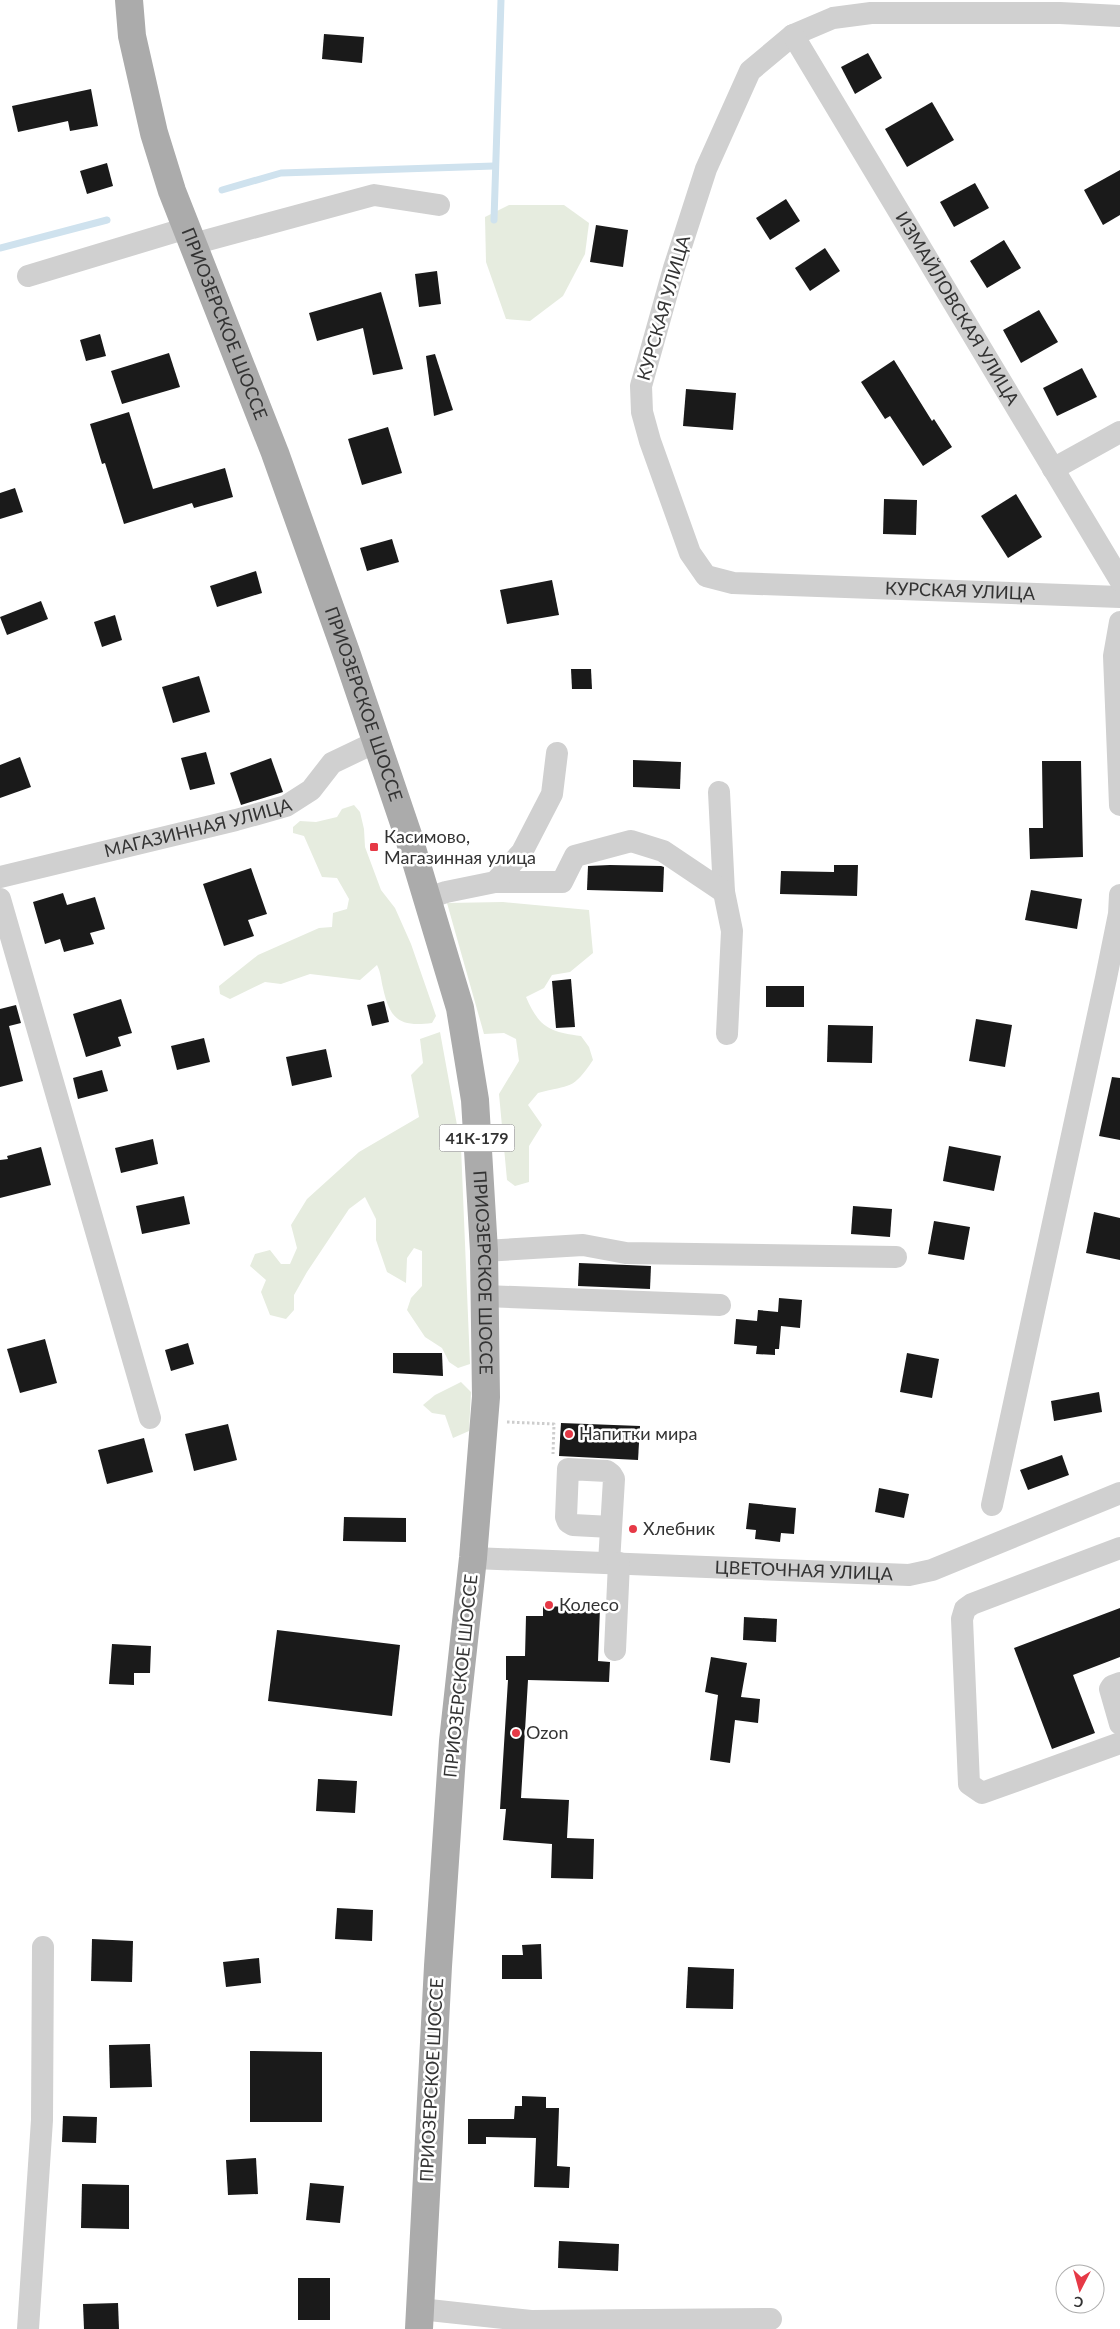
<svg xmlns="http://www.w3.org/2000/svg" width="1120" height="2329" viewBox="0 0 1120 2329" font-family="Lato,sans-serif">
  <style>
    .green { fill: #e6ecdf }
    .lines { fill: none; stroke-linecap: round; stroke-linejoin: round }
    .stream { stroke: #cfe2ee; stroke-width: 7 }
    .building { fill: #1a1a1a }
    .path { stroke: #cdcdcd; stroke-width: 3; stroke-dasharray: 2.5 2.5; stroke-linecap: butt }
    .minor { stroke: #d0d0d0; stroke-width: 22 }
    .major { stroke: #ababab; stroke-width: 28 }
    .poi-dot { fill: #e63946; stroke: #fff; stroke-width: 2 }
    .labels { text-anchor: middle; stroke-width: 5; stroke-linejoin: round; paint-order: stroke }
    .shield { fill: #fff; stroke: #707070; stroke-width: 1 }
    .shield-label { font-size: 16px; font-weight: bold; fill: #333 }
    .street-label { font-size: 18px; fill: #333; stroke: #fff }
    .poi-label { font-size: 18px; fill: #333; stroke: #fff; text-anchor: start }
  </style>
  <rect width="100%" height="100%" fill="#fff"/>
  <g class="green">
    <path d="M509,205H564L589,223L585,254L563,296L530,321L506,319L486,262L485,217Z"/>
    <path d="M354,805L360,812L364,829L365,847L381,890L395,908L411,944L436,1016L432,1023C400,1027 390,1020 383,988C381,980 381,973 377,965L360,980L310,974L281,984L265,982L230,999L220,994L219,986L258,955L319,928L332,927L333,913L347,909L349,899L337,878L322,877L304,836L293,833V827L300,821L316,822L337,817L342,809Z"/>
    <path d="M503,902L589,910L593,953L570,972L552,975L544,988L526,997C539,1027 549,1032 581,1036L589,1047L593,1060C572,1091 571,1084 538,1093L528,1105L542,1125L529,1146V1182L515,1186L507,1180L499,1094L519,1061L516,1039L504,1033L484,1034L447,903Z"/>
    <path d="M440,1032L461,1147L470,1364L458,1368L449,1362L442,1348L425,1337L407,1310L411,1298L422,1286V1251L414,1248L407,1258L406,1283L387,1272L376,1240V1219L365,1197L349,1209L307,1272L294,1295V1310L286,1319L270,1315L261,1292L266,1280L250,1266L255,1254L270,1250L281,1264H290L297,1248L291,1225L307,1199L359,1152L419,1117L411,1075L423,1063L420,1039Z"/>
    <path d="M461,1382L471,1392L469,1431L453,1438L445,1415L432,1413L423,1405L435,1395Z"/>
  </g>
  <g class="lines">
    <g class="stream">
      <path d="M222,190L281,173L494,166"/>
      <path d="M494,220L501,0"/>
      <path d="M0,248L107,220"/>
    </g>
  </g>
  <g class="building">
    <path d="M324,34L364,37L362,63L322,59Z"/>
    <path d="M868,53L882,78L855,94L841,67Z"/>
    <path d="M91,89L98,126L70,131L68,121L18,132L12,106Z"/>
    <path d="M932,102L954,140L907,167L885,129Z"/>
    <path d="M107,163L113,186L87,194L80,171Z"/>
    <path d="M1120,170V215L1103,225L1084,190Z"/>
    <path d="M975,183L989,208L954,227L940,202Z"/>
    <path d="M786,199L800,221L770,240L756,218Z"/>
    <path d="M596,225L628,230L623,267L590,262Z"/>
    <path d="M1004,240L1021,268L987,288L970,261Z"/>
    <path d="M825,248L840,271L810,291L795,268Z"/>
    <path d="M437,271L441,304L419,307L415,274Z"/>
    <path d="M381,292L403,369L373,375L363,328L317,341L309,313Z"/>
    <path d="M1039,310L1058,342L1021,363L1003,330Z"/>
    <path d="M100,334L106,356L86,361L80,340Z"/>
    <path d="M169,353L180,387L122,404L111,371Z"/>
    <path d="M435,354L453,410L434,416L426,356Z"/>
    <path d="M894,360L932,421L934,419L952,447L923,466L890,416L885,419L861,382Z"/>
    <path d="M1082,368L1097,397L1057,416L1043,388Z"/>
    <path d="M686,389L736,393L733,430L683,426Z"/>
    <path d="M129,412L153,489L225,468L233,497L194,508L192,503L124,524L105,463L102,464L90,424Z"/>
    <path d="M388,427L402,473L362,485L348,439Z"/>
    <path d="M15,488L23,512L0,519V493Z"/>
    <path d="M1016,494L1042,537L1008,558L981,516Z"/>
    <path d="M884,499L917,500L916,535L883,534Z"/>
    <path d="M392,539L399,562L367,571L360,548Z"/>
    <path d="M256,571L262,593L217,607L210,586Z"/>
    <path d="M552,580L559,615L507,624L500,590Z"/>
    <path d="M41,601L48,619L7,635L0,617Z"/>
    <path d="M115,615L122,640L102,647L94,622Z"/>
    <path d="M571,669H591L592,689H572Z"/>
    <path d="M199,676L210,712L173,723L162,687Z"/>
    <path d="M206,752L215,784L190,790L181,758Z"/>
    <path d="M20,757L31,787L0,798V765Z"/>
    <path d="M271,758L283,792L241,805L230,773Z"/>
    <path d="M633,760L681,762L680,789L633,787Z"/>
    <path d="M1042,761H1081L1083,857L1030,859L1029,828H1043Z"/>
    <path d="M610,865L661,866L664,867L663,892L587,890L588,866Z"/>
    <path d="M834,865H858L857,896L780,894L781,871L834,872Z"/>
    <path d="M251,868L267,914L248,920L254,936L224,946L203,884Z"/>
    <path d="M1031,890L1082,899L1077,929L1025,920Z"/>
    <path d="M63,893L67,905L95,897L105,929L90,933L94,944L64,952L60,939L45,944L33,902Z"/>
    <path d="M571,979L575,1027L556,1028L552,981Z"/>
    <rect x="766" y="986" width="38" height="21"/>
    <path d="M121,999L132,1033L118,1037L121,1046L86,1057L73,1014Z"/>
    <path d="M384,1001L389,1022L372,1026L367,1005Z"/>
    <path d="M16,1005L21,1023L9,1026L23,1081L0,1087V1009Z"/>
    <path d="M976,1019L1012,1025L1005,1067L969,1061Z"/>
    <path d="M828,1025L873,1026L872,1063L827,1062Z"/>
    <path d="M204,1038L210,1062L177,1070L171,1046Z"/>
    <path d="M326,1049L332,1077L292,1086L286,1057Z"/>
    <path d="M102,1070L108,1091L78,1099L73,1078Z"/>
    <path d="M1112,1077L1120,1078V1140L1099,1136Z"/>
    <path d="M153,1139L158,1164L121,1173L115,1148Z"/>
    <path d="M949,1146L1001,1156L994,1191L943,1181Z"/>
    <path d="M41,1147L51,1185L0,1198V1160L8,1159L7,1156Z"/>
    <path d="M184,1196L190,1224L142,1234L136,1206Z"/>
    <path d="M853,1206L892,1209L890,1237L851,1234Z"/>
    <path d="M1094,1212L1120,1218V1260L1086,1253Z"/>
    <path d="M934,1221L970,1227L964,1260L928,1254Z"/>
    <path d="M579,1263L651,1266L650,1289L578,1286Z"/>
    <path d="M779,1298L802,1300L800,1328L781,1326L779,1349H775V1355L756,1354L757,1346L734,1344L736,1319L757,1321L758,1310L778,1312Z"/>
    <path d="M45,1339L57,1383L20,1393L7,1349Z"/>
    <path d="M188,1343L194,1364L171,1371L165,1350Z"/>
    <path d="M393,1353H442L443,1376L393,1373Z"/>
    <path d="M907,1353L939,1359L932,1398L900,1392Z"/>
    <path d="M1099,1392L1102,1412L1054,1421L1051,1401Z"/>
    <path d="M561,1423L640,1426L638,1460L559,1456Z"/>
    <path d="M228,1424L237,1460L194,1471L185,1434Z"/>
    <path d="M144,1438L153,1472L107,1484L98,1450Z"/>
    <path d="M1062,1455L1069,1475L1028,1490L1020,1470Z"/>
    <path d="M879,1488L909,1494L904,1518L875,1512Z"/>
    <path d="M749,1503L796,1508L794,1534L781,1533L780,1542L755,1539L756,1530L746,1529Z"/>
    <path d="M344,1517L406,1518V1542L343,1541Z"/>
    <path d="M543,1606L600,1608L598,1661L610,1662L609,1682L528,1680L521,1798L569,1800L567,1838L594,1839L593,1879L551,1878L552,1844L503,1840L506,1809H500L508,1680H506V1656H525L526,1616H543Z"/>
    <path d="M1120,1608V1657L1073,1675L1095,1733L1052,1749L1014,1648Z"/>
    <path d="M744,1617L777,1619L776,1642L743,1640Z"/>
    <path d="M277,1630L400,1645L392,1716L268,1701Z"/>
    <path d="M112,1644L151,1646L150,1673H134V1685L109,1684Z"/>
    <path d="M711,1657L747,1663L741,1697L760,1699L758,1723L735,1720L730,1763L710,1760L718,1695L705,1692Z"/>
    <path d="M318,1779L357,1781L355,1813L316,1811Z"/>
    <path d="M337,1908L373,1910L372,1941L335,1939Z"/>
    <path d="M92,1939L133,1941L132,1982L91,1981Z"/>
    <path d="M541,1944L542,1979H502V1955H523L522,1945Z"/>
    <path d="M259,1958L261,1983L226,1987L223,1962Z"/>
    <path d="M688,1967L734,1969L733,2009L686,2008Z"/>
    <path d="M150,2044L152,2087L110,2088L109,2045Z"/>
    <path d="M250,2051L322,2052V2122H250Z"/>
    <path d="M522,2096L546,2097V2108H559L557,2166L570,2167L569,2188L534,2187L536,2138L486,2137V2144H468V2119H514L515,2106H522Z"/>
    <path d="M63,2116L97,2117L96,2143L62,2142Z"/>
    <path d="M256,2158L258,2194L228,2195L226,2160Z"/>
    <path d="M310,2183L344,2186L340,2223L306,2220Z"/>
    <path d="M82,2184L129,2185V2229L81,2228Z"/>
    <path d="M559,2241L619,2244L618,2271L558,2268Z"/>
    <rect x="298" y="2278" width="32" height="42"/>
    <path d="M118,2303L119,2329H84L83,2304Z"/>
  </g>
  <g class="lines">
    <path class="path" d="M507,1422L554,1424L553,1454"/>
    <g class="minor">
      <path id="s1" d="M1120,16L1060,13H871L833,18L793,35L750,71L706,169L674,268L641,386L642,412L650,441L690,553L706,576L733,583L1120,597"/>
      <path id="s2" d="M793,35L1120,580"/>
      <path d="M193,244L374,195L439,205"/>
      <path d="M28,276L187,228"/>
      <path d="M1053,469L1120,432"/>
      <path d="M1120,622L1114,656L1120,805"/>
      <path d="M719,792L724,892L732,931L727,1034"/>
      <path id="s3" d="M0,877L236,820L286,806L311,790L332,763L376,742"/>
      <path d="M495,882H562L575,856L631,841L663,851L724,892"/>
      <path d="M428,898L446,892L495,882L522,852L552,794L557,753"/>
      <path d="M0,899L150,1418"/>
      <path d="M484,1251L583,1245L626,1253L896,1257"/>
      <path d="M485,1296L720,1305"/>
      <path d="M992,1505L1106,978L1119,914L1120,895"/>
      <path d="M1120,1548L972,1604L965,1609L962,1619L969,1784L982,1793L1120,1743"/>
      <path id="s4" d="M473,1558L909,1575L932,1570L1120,1493"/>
      <path d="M609,1563L614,1479L611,1474L607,1471L568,1469L566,1517L568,1522L573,1525L611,1527"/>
      <path d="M615,1650L619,1563"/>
      <path d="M1120,1683L1112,1686L1110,1689L1120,1724"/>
      <path d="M420,2309L531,2321L771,2319"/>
      <path d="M28,2329L42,2120L43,1947"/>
    </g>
    <path class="major" id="s5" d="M129,0L132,36L154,133L172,191L275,453L347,655L408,835L460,1008L475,1100L484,1251L486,1397L473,1558L453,1741L438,1966L419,2329"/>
  </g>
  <g class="poi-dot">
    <rect x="369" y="842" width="10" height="10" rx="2.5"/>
    <circle cx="569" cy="1434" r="5"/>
    <circle cx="633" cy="1529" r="5"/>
    <circle cx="549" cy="1605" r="5"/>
    <circle cx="516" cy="1733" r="5"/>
  </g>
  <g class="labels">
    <rect class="shield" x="439.5" y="1124.5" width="75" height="27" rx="4"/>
    <g class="shield-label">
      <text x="477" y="1144">41К-179</text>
    </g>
    <g class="street-label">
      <text transform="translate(664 308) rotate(-74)" y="6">КУРСКАЯ УЛИЦА</text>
      <text dy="6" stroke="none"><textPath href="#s2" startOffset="319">ИЗМАЙЛОВСКАЯ УЛИЦА</textPath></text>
      <text dy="6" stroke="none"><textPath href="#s5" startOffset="339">ПРИОЗЕРСКОЕ ШОССЕ</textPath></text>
      <text dy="6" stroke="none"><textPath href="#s1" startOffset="1179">КУРСКАЯ УЛИЦА</textPath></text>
      <text dy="6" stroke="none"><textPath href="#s5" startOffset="744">ПРИОЗЕРСКОЕ ШОССЕ</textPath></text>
      <text dy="6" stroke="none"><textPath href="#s3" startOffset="204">МАГАЗИННАЯ УЛИЦА</textPath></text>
      <text dy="6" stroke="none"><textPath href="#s5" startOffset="1329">ПРИОЗЕРСКОЕ ШОССЕ</textPath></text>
      <text dy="6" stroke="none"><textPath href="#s4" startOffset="331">ЦВЕТОЧНАЯ УЛИЦА</textPath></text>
      <text transform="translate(461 1676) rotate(-84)" y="6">ПРИОЗЕРСКОЕ ШОССЕ</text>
      <text transform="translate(432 2080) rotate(-87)" y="6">ПРИОЗЕРСКОЕ ШОССЕ</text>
    </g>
    <g class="poi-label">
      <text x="384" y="843">Касимово,<tspan x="384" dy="21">Магазинная улица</tspan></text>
      <text x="579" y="1440">Напитки мира</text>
      <text x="643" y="1535">Хлебник</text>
      <text x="559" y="1611">Колесо</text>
      <text x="526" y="1739">Ozon</text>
    </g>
  </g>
  <g transform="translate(1080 2289) rotate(186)"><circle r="24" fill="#ffffff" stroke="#adadad"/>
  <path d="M0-4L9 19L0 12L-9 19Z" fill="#e63946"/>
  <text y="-8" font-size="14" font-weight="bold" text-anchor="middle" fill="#333333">С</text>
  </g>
</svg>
